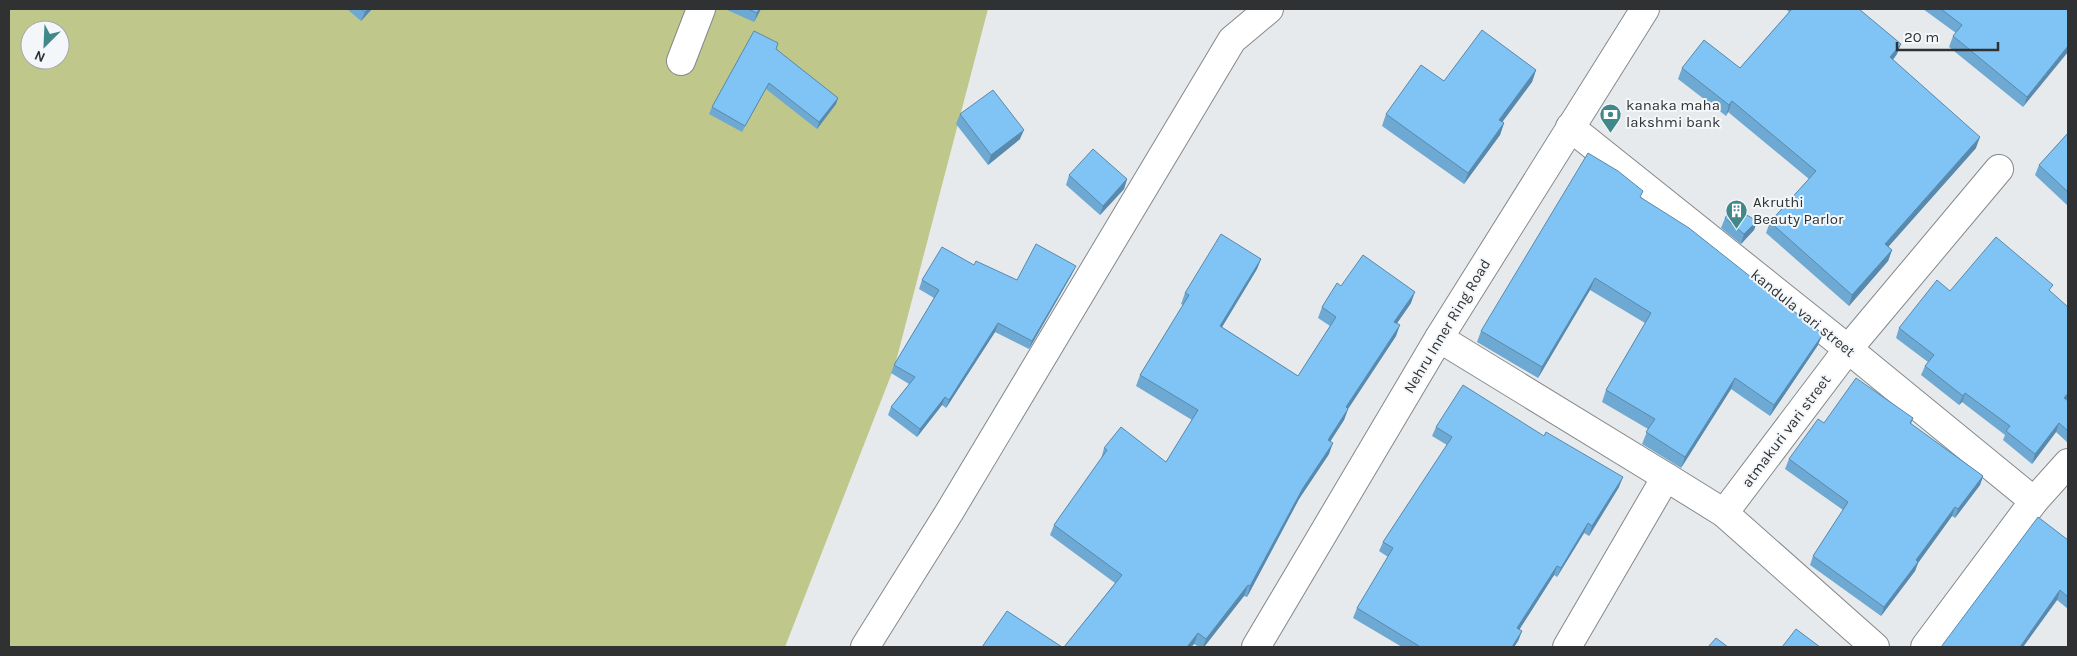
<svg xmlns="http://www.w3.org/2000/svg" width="2077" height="656" viewBox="0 0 2077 656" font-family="Karla,sans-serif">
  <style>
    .green { fill: #c0c78a; fill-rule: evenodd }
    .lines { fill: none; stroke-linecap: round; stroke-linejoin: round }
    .minor-casing { stroke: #85888a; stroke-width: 30 }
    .minor { stroke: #fff; stroke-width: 28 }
    .wall { fill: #6da9d3 }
    .shaded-wall { fill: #5989ac }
    .building { fill: #7fc4f5; stroke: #5989ac }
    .labels { text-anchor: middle; stroke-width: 4; stroke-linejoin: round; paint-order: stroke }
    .poi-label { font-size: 15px; fill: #303132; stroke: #f4f7fa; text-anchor: start }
    .street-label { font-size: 15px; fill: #303132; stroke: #f4f7fa }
  </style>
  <rect width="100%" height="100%" fill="#e7eaec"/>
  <path class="green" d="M9,9H988L895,365L785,647H9ZM30,30H60V60H30Z"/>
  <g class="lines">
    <defs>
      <g id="minor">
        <path d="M681,61L701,9"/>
        <path d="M1570,127L1848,349L2034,501"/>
        <path d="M1439,338L1666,477"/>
        <path d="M1724,513L1848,349L1999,169"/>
        <path d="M865,647L950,511L1232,40L1269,9"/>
        <path d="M1256,647L1439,338L1645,9"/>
        <path d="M1567,647L1666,477L1724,513L1875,647"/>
        <path d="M1925,647L2034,501L2068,463"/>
      </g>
    </defs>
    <use href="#minor" class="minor-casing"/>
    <use href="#minor" class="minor"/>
  </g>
  <g class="wall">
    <path d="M347,9H372L361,21Z"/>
    <path d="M725,9H761L754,22Z"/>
    <path d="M1786,9H1859L1897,54L1893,60L1976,148L1888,247L1892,250L1888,261L1849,306L1766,233L1770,222L1809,179L1728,112L1726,116L1678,79L1682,68H1740L1789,12Z"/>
    <path d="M1923,9H2068L2023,107L1949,47L1953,36L1956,33Z"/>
    <path d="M778,43L776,49L838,98L836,104L817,129L766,89L742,132L709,114L712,107Z"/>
    <path d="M1536,70L1532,82L1502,122L1504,123L1500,135L1464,184L1382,126L1386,114L1444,81Z"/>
    <path d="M960,114L1020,139L988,165L956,124Z"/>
    <path d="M2068,133V206L2035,175L2039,165Z"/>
    <path d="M1069,175L1127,179L1124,189L1100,215L1066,185Z"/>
    <path d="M1641,197L1818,345L1770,416L1731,389L1681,468L1642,444L1648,429L1602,402L1606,390L1645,323L1590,290L1538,378L1477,342L1481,331Z"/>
    <path d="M1725,218L1757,221L1754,230L1741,244L1721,228Z"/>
    <path d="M1261,259L1257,269L1222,327L1298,376L1330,326L1318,318L1322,307L1341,286L1411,303L1397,323L1396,336L1348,409L1344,420L1330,442L1329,454L1299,499L1247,597L1244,596L1204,647H1199L1194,644L1191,647H1064L1115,583L1050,535L1054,525L1101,459L1104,448L1166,462L1192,420L1136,386L1140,375L1183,305L1181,304L1185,293Z"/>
    <path d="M974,265L1017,280L1072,274L1029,349L995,332L946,408L942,405L917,437L888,415L891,407L909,384L891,373L894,365L934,298L919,289L922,280Z"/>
    <path d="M1950,291L2051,292L2067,400L2068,401V443L2056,432L2032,464L2003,440L2005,435L1962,402L1959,405L1921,375L1925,366L1928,362L1896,338L1899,328Z"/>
    <path d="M1913,418L1911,424L1983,476L1980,485L1955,518L1952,516L1918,563L1915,571L1881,616L1810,565L1813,556L1843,510L1785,469L1789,459L1824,423Z"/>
    <path d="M1436,427L1619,487L1589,536L1584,533L1557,577L1554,575L1519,630L1522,631L1518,641L1514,647H1402L1353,618L1357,608L1388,557L1379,551L1383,542L1447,445L1432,436Z"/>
    <path d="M2068,540V609L2057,600L2023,647H1941Z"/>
  </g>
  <g class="shaded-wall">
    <path d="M367,9H372L361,21L365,12Z"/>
    <path d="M759,9H761L754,22L757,13Z"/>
    <path d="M1901,44L1897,54L1886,68L1890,57Z"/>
    <path d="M2068,46V52L2023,107L2027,97Z"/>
    <path d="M1536,70L1532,82L1495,132L1499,120Z"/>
    <path d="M838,98L836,104L817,129L819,122Z"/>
    <path d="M1732,101L1728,112L1726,116L1729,105Z"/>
    <path d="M1504,123L1500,135L1464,184L1468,173Z"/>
    <path d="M1024,130L1020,139L988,165L991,155Z"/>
    <path d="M1980,137L1976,148L1881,255L1885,244Z"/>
    <path d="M1127,179L1124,189L1100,215L1103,206Z"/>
    <path d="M1757,221L1754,230L1741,244L1744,234Z"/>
    <path d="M1892,250L1888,261L1849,306L1852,295Z"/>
    <path d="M1261,259L1257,269L1216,337L1220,326Z"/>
    <path d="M1076,266L1072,274L1029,349L1032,341Z"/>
    <path d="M1595,278L1590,290L1538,378L1542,367Z"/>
    <path d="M1415,292L1411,303L1391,332L1394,322Z"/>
    <path d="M998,323L995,332L946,408L949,400Z"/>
    <path d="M1400,325L1396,336L1342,418L1346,407Z"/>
    <path d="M1823,334L1818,345L1770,416L1774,405Z"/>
    <path d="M1735,378L1731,389L1681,468L1685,457Z"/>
    <path d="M1965,393L1962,402L1959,405L1963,396Z"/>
    <path d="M2068,393V398L2060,407L2064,398Z"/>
    <path d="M945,397L942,405L917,437L920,429Z"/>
    <path d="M1348,409L1344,420L1324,451L1328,440Z"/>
    <path d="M2059,423L2056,432L2032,464L2035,454Z"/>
    <path d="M1333,443L1329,454L1299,499L1247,597L1250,586L1303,488Z"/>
    <path d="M1983,476L1980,485L1955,518L1958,509Z"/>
    <path d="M1623,477L1619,487L1589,536L1592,526Z"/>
    <path d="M1955,507L1952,516L1918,563L1915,571L1881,616L1884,607L1916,560Z"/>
    <path d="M1588,523L1584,533L1557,577L1561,568Z"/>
    <path d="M1557,566L1554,575L1514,638L1517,628Z"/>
    <path d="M1248,585L1244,596L1204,647H1203L1206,639Z"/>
    <path d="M2060,590L2057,600L2023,647H2020Z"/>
    <path d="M1522,631L1518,641L1514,647H1512Z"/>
    <path d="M1198,633L1194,644L1191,647H1187Z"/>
  </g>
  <g class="building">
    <path d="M361,9H367L365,12Z"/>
    <path d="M748,9H759L757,13Z"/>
    <path d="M1792,9H1859L1901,44L1890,57L1980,137L1885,244L1892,250L1852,295L1770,222L1816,171L1732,101L1729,105L1682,68L1704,40L1740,68Z"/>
    <path d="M1941,9H2068V46L2027,97L1953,36L1962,25Z"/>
    <path d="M1482,30L1536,70L1499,120L1504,123L1468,173L1386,114L1421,65L1444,81Z"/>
    <path d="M754,31L778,43L776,49L838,98L819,122L769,83L745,126L712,107Z"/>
    <path d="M993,90L1024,130L991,155L960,114Z"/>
    <path d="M2068,133V192L2039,165Z"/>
    <path d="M1093,149L1127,179L1103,206L1069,175Z"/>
    <path d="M1588,153L1618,171L1643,191L1640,197L1689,228L1823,334L1774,405L1735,378L1685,457L1646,432L1655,419L1606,390L1651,313L1595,278L1542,367L1481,331Z"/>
    <path d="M1733,207L1757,221L1744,234L1725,218Z"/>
    <path d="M1221,234L1261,259L1220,326L1298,376L1336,317L1322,307L1337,283L1341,286L1363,255L1415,292L1394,322L1400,325L1346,407L1348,409L1328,440L1333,443L1303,488L1250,586L1248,585L1206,639L1198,633L1187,647H1064L1122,575L1054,525L1107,450L1104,448L1121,427L1166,462L1198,410L1140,375L1189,295L1185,293Z"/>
    <path d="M1996,237L2053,285L2049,290L2068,307V393L2064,398L2068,401V431L2059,423L2035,454L2006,431L2010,426L1965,393L1963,396L1925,366L1934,355L1899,328L1937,280L1950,291Z"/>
    <path d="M1036,244L1076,266L1032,341L998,323L949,400L945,397L920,429L891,407L915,377L894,365L939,290L922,280L942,247L974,265L976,261L1017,280Z"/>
    <path d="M1856,378L1913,418L1910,423L1983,476L1958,509L1955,507L1916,560L1918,562L1884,607L1813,556L1848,502L1789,459L1818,419L1824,423Z"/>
    <path d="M1463,385L1544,436L1546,432L1623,477L1592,526L1588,523L1561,568L1557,566L1517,628L1522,631L1512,647H1418L1419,646L1357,608L1393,548L1383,542L1452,437L1436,427Z"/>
    <path d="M2038,517L2068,540V597L2060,590L2020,647H1941Z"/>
    <path d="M1007,611L1062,647H982Z"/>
    <path d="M1796,629L1820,647H1782Z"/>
    <path d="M1716,638L1728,647H1708Z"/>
  </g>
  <defs>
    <symbol id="bank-pin" viewBox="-11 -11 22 30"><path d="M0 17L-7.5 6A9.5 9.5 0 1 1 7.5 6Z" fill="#40888a" stroke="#f4f7fa"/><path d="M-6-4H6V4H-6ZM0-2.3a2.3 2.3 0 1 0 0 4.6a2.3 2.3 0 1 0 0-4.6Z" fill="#fff"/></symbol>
    <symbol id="building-pin" viewBox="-11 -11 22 30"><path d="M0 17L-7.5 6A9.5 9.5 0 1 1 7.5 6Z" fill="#40888a" stroke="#f4f7fa"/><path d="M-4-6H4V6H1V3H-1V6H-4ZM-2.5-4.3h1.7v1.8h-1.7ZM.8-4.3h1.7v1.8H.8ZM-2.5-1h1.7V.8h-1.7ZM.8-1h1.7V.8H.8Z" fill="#fff"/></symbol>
  </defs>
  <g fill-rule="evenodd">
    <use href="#bank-pin" x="1598" y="102" width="25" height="34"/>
    <use href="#building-pin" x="1724" y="198" width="25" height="34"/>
  </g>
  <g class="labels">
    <g class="poi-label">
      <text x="1626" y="110">kanaka maha<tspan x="1626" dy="17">lakshmi bank</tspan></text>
      <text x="1753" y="207">Akruthi<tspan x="1753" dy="17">Beauty Parlor</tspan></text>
    </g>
    <g class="street-label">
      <text transform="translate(1803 313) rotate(39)" y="5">kandula vari street</text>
      <text transform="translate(1447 326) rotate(-59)" y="5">Nehru Inner Ring Road</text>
      <text transform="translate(1786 431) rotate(-53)" y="5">atmakuri vari street</text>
    </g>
  </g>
  <rect width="2077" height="656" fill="none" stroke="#303132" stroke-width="20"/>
  <g transform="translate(45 45) rotate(204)"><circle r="24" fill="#f4f7fa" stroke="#a6a8aa"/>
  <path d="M0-4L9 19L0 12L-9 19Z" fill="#40888a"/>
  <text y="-8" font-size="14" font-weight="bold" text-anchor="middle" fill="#303132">N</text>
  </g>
  <path d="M1897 42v8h101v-8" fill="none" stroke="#303132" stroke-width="2.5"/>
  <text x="1904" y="42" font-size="15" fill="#303132" stroke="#f4f7fa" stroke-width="4" paint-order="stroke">20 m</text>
</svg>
